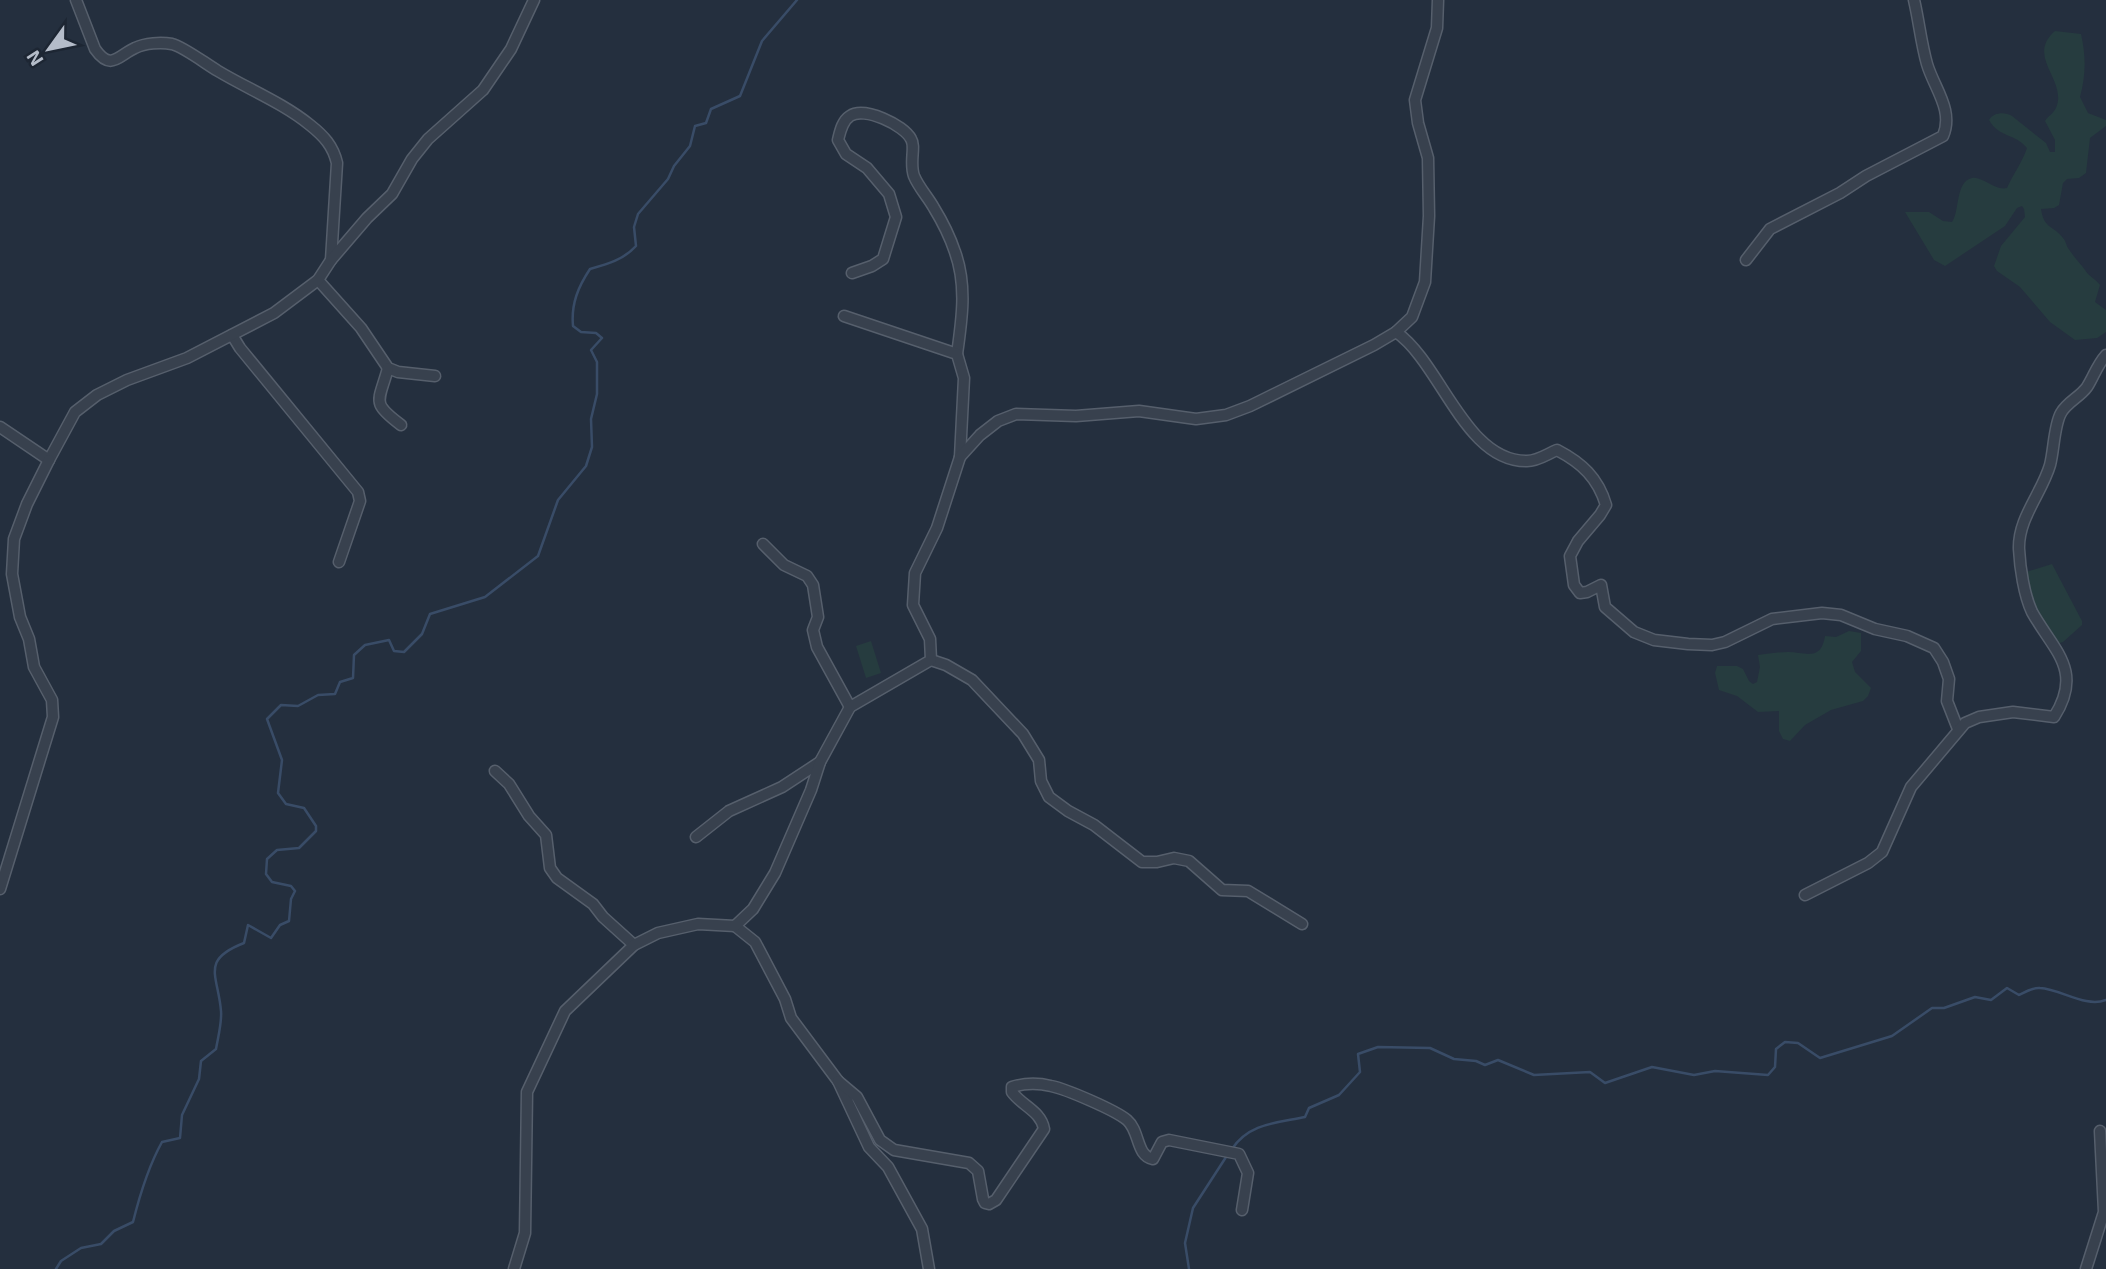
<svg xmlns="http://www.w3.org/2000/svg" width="2106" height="1269" viewBox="0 0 2106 1269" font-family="'Exo 2',sans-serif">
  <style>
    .green { fill: #263c3f }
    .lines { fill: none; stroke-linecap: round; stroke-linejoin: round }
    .stream { stroke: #394c67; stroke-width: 2.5 }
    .street-casing { stroke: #565f6c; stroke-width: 13 }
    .street { stroke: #38414e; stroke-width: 10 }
  </style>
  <rect width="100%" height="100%" fill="#242f3e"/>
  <g class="green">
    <path d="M2055,31L2081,34C2086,56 2086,75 2080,97L2088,113L2106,120V126L2090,138L2086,173L2079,178L2067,179L2063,183L2059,205L2054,208L2041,209C2044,229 2053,225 2063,238C2066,241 2066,245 2068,248C2073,256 2080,263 2085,270C2088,276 2096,279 2100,285L2095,302L2106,310V332L2097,338L2075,340L2050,322L2020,287L1997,271L1994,266L2001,246L2025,217L2024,209L2022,206L2017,208L2005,226L1945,266L1934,260L1905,212H1929L1943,221L1952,222C1960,211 1955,182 1972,178C1982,176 1995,191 2007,188C2013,174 2022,163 2027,148C2015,133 1999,138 1989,120C1994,112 2005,112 2012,116L2046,143L2050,152H2055V140L2045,121C2048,116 2053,114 2056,108C2068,80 2025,57 2055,31Z"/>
    <path d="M2052,564L2082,621V625L2063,642L2056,644L2033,605L2026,572Z"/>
    <path d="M1849,631L1861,633V651L1852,662L1855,672L1871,688L1868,696L1863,701L1831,710L1805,725L1790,741L1783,739L1779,731V711L1758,712L1737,696L1719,690L1715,673L1717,666H1737L1743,669L1749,681L1753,684L1757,682L1760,667L1758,655C1768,654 1778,652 1788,652C1805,652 1821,662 1825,636L1836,637Z"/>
    <path d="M871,641L881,673L866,678L856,646Z"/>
  </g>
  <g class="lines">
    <g class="stream">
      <path d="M1232,1149C1249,1123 1277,1123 1305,1117L1309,1108L1339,1095L1360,1072L1358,1054L1378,1047L1430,1048L1454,1059L1476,1061L1485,1065L1498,1060L1534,1075L1590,1072L1605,1083L1652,1067L1694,1075L1715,1071L1768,1075L1775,1067L1776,1049L1785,1042L1798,1043L1820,1058L1892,1036L1932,1008H1944L1975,997L1991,1000L2007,988L2019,995C2025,992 2034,987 2040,988C2061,989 2085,1008 2106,1000"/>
      <path d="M56,1269L61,1261L81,1248L101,1244L114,1231L133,1222C140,1194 148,1167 162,1142L180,1138L182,1115L199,1079L201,1061L216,1049C218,1037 222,1023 221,1011C218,975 200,960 244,943L248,925L271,938L280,925L289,921L291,899L295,891L291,886L272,882L266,874L267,859L277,850L299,848L316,831V826L304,808L286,804L278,793L282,760L267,719L281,705L298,706L318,695L335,694L340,682L353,678L354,655L365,645L389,640L394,651L404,652L422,634L430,614L485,597L538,556L558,500L586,466L592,447L591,419L597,394V362L591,350L602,338L596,333L581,332L573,326C571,304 578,287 590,269C608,264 623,260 636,246L634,227L638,214L668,179L674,166L690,146L695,126L706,123L711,109L740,96L762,41L797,0"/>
      <path d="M1189,1269L1185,1243L1193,1208L1228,1154"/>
    </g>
    <defs>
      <g id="street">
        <path d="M76,0L95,49C111,72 119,55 135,48C145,43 161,42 172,44C184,47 206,64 218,71C248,89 283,103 310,125C324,136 333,146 337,163L331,260"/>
        <path d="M1746,260L1770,229L1840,193L1866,176L1943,136C1954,110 1934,88 1927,64C1921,43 1919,21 1914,0"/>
        <path d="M852,273L872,266L883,259L896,217L889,194L867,168L846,154L838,140C840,132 842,121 850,116C864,106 904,125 911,139C916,147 909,162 914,176C919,188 928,197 934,208C942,221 950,237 955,252C967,285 962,319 957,354"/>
        <path d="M318,280L361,328L388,368L398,372L435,376"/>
        <path d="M844,316L957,354L964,378L960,457"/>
        <path d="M1396,332C1441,363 1465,462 1527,461C1538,461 1547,454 1557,450C1582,463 1598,478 1606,505L1600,515L1578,541L1570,556L1574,585L1580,593L1587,592L1601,585L1605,607L1634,632L1654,640L1688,644L1712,645L1725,642L1772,619L1822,613L1841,615L1875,629L1907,636L1934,648L1943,662L1949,679L1947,701L1958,729"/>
        <path d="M232,335L240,348L358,492L360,501L339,562"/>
        <path d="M388,368C379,402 370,402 401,425"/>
        <path d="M0,427L49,460L75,412L97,395L127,380L187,358L274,313L318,280L331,260L367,218L392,194L412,159L428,139L483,90L511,49L534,0"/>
        <path d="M763,544L784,565L807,576L813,585L818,617L813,630L817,647L850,707"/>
        <path d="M931,660L946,665L972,680L1023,734L1039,760L1041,781L1049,797L1068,811L1094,825L1142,862H1157L1174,858L1189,861L1222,890L1248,891L1302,924"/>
        <path d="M495,771L509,784L529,816L546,835L550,868L557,878L593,904L603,917L634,945"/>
        <path d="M696,837L729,811L782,787L820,762"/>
        <path d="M0,889L53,717L52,700L34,667L29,639L20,617L12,574L14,539L27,504L49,460"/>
        <path d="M1805,895L1868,863L1882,852L1911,787L1965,723L1979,717L2013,712L2054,717C2084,670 2053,650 2032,612C2024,595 2020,568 2019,549C2018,518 2042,493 2050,465C2054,450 2054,425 2061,413C2067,402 2080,397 2087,387C2094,376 2097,365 2106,355"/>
        <path d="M735,926L755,942L785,999L791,1018L838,1081L869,1147L888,1167L922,1229L929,1269"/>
        <path d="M838,1081L857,1097L880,1140L894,1150L969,1163L978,1171L983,1199L985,1203L989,1204L996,1200L1044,1129C1041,1111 1022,1106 1012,1092V1087C1025,1083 1038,1083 1051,1086C1066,1089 1115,1110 1127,1120C1140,1131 1136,1156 1153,1159L1162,1142L1169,1140L1239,1154L1248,1173L1242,1210"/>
        <path d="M514,1269L525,1233L527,1092L565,1011L634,945L658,933L698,924L735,926L753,909L775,873L811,790L820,762L850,707L931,660L930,639L913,605L915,573L937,528L960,457L980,435L998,421L1016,414L1076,416L1139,411L1196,419L1226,415L1250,406L1374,345L1396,332L1412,317L1425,282L1429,216L1428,158L1418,123L1415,100L1437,28L1438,0"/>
        <path d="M2086,1269L2104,1212L2100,1131"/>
      </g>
    </defs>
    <use href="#street" class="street-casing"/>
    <use href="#street" class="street"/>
  </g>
  <g transform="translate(49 49) rotate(237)" stroke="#1d2633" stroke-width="5" paint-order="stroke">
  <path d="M0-5L12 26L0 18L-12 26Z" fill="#b4bcc9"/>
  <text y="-10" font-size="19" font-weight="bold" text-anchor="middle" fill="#b4bcc9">N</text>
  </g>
</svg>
